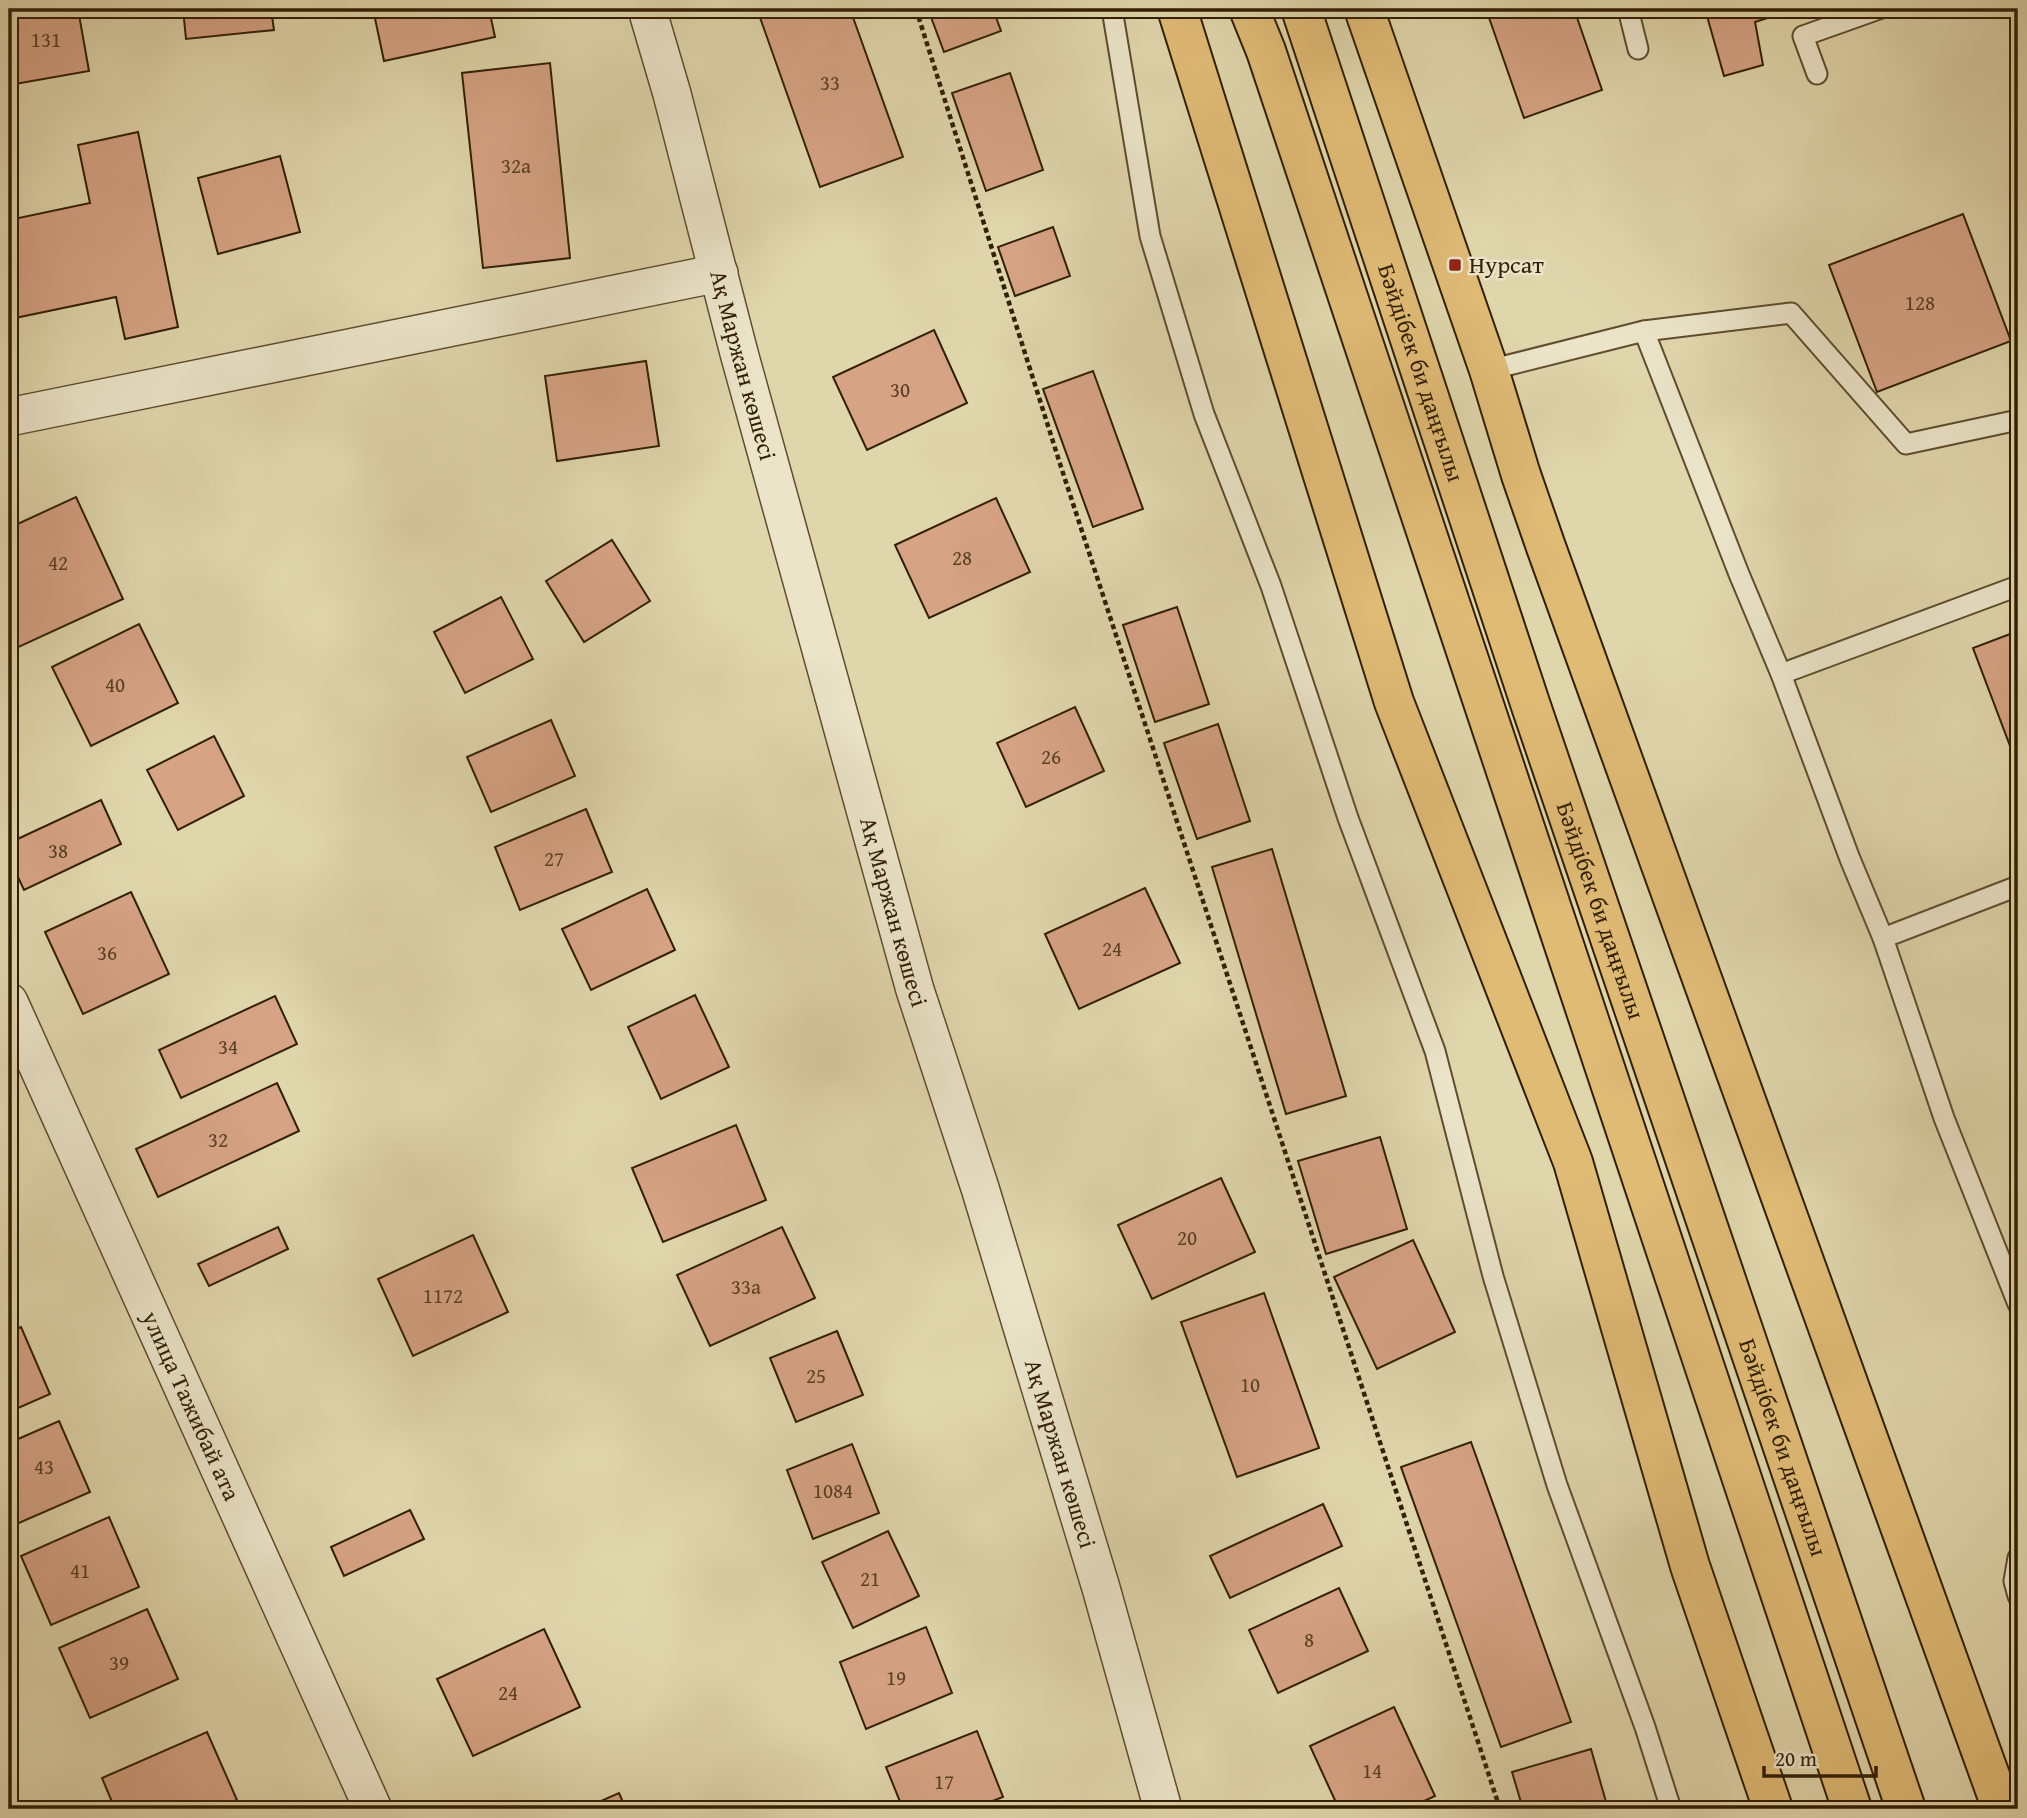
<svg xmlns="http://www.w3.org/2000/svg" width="2027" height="1818" viewBox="0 0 2027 1818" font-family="'Gentium Book Plus',serif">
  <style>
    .building { fill: #d6a385; stroke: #321f04; stroke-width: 2 }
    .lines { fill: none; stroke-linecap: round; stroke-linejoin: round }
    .lane-casing { stroke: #5e4d2e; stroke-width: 23 }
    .street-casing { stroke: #5e4d2e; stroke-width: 40 }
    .primary-casing { stroke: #321f04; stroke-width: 42 }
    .path { stroke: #321f04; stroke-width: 4.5; stroke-dasharray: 5 3.5; stroke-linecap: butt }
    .lane { stroke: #ebe4c9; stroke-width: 19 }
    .street { stroke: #ebe4c9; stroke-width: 37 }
    .primary { stroke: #e0bb76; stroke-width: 38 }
    .poi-dot { fill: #8f2418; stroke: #ebe4c9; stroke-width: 2.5 }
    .labels { text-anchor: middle; stroke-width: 5; stroke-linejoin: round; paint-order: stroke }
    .number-label { font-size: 21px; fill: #5b4024 }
    .poi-label { font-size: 24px; fill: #321f04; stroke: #ebe4c9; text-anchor: start }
    .street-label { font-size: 24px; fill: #321f04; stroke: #ebe4c9 }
  </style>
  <rect width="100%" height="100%" fill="#e0d6ac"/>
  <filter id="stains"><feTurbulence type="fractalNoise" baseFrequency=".00286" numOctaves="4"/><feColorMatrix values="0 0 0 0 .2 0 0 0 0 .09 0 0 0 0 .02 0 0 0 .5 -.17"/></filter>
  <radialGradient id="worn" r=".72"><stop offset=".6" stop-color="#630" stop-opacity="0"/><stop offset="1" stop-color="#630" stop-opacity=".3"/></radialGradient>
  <g class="building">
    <path d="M9,9H78L89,71L9,85Z"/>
    <path d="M183,9H271L274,30L186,39Z"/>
    <path d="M373,9H489L495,37L384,61Z"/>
    <path d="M757,9H850L903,157L820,187Z"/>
    <path d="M928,9H993L1001,31L944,52Z"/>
    <path d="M1486,9H1574L1602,90L1524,118Z"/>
    <path d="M1705,9H1796L1755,22L1763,65L1724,76Z"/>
    <path d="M550,63L570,258L483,268L462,73Z"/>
    <path d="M1010,73L1043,170L986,191L952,93Z"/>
    <path d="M138,132L178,327L125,339L116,297L15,318L9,289V220L90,203L78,145Z"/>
    <path d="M280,156L300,232L218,254L198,178Z"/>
    <path d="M1963,214L2011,341L1877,392L1829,265Z"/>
    <path d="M1053,227L1070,276L1015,296L998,247Z"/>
    <path d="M934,330L967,403L867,450L833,377Z"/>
    <path d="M646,361L659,446L557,461L545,376Z"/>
    <path d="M1093,371L1143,509L1093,527L1043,389Z"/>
    <path d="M76,497L123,599L12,650L9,642V528Z"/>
    <path d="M996,498L1030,572L929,618L895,545Z"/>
    <path d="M612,540L650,601L584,642L546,581Z"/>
    <path d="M501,597L533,659L465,693L434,632Z"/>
    <path d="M1177,607L1209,704L1155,722L1123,625Z"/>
    <path d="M139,624L178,703L91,746L52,667Z"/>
    <path d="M2018,631V767L1973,648Z"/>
    <path d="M1075,707L1104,771L1026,807L997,743Z"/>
    <path d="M551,720L575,776L491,812L467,757Z"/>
    <path d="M1218,724L1250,821L1197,839L1164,743Z"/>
    <path d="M214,736L244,796L178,830L147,770Z"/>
    <path d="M101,800L121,844L24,890L9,858V843Z"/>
    <path d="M586,809L612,872L520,910L495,847Z"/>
    <path d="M1272,849L1346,1096L1286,1114L1212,867Z"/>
    <path d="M1145,888L1180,963L1079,1009L1045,934Z"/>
    <path d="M647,889L675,950L591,990L562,929Z"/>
    <path d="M131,892L169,974L83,1014L45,932Z"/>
    <path d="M695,995L729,1067L661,1099L628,1027Z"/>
    <path d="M275,996L297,1044L181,1098L159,1050Z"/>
    <path d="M277,1083L299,1131L158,1197L136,1149Z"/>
    <path d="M736,1125L766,1200L663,1242L632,1168Z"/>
    <path d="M1380,1137L1407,1229L1326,1254L1298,1161Z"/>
    <path d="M1221,1178L1255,1252L1152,1299L1118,1225Z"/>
    <path d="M278,1227L288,1249L209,1286L198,1264Z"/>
    <path d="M782,1227L815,1298L710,1346L677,1275Z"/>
    <path d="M473,1235L508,1312L413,1356L378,1279Z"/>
    <path d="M1413,1240L1455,1332L1377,1369L1334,1277Z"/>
    <path d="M1264,1293L1319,1448L1237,1477L1181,1322Z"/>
    <path d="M21,1327L50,1394L9,1412V1332Z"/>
    <path d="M837,1331L863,1395L796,1422L770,1358Z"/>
    <path d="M59,1421L90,1492L12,1526L9,1520V1443Z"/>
    <path d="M1471,1442L1571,1722L1501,1747L1401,1467Z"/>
    <path d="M852,1444L879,1513L813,1539L787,1470Z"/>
    <path d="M1323,1504L1342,1546L1230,1598L1210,1556Z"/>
    <path d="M410,1510L424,1539L344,1576L331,1547Z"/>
    <path d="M109,1517L139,1587L51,1625L21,1556Z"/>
    <path d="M888,1531L919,1596L853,1628L822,1562Z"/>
    <path d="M1339,1588L1368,1651L1278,1693L1249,1630Z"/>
    <path d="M147,1609L178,1679L90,1718L59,1648Z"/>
    <path d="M926,1627L952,1693L866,1729L840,1662Z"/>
    <path d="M544,1629L580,1707L473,1756L437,1679Z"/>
    <path d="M1394,1707L1435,1796L1407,1809H1339L1310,1746Z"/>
    <path d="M977,1731L1003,1797L972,1809H903L886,1767Z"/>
    <path d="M207,1732L237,1800L216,1809H115L102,1778Z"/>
    <path d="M1591,1749L1608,1809H1523L1512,1772Z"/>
    <path d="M619,1793L626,1809H583Z"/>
  </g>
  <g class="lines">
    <defs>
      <g id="lane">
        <path d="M1112,9L1150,236L1204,414L1271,586L1348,818L1435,1051L1493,1276L1557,1485L1645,1727L1671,1809"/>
        <path d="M1628,9L1638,49"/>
        <path d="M1817,74L1803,36L1879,9"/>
        <path d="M1644,331L1739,574L1781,674L1850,859L1883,938L1944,1118L2018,1304"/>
        <path d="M1489,370L1644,331L1791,313L1906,444L2018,420"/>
        <path d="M1781,674L2018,586"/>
        <path d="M1883,938L2018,886"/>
        <path d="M2018,1558L2014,1581L2018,1596"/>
      </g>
      <g id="street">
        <path id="s1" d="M647,9L672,94L739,353L915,990L980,1188L1101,1588L1163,1809"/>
        <path d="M9,417L719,273"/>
        <path id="s2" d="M9,1002L373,1809"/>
      </g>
      <g id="primary">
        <path d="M1177,9L1394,702L1573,1162L1690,1566L1773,1809"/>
        <path d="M1249,9L1266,51L1852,1809"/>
        <path id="s3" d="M1301,9L1531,706L1906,1809"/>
        <path d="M1364,9L1489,370L1521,475L1546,547L2002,1809"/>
      </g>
    </defs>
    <use href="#lane" class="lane-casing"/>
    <use href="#street" class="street-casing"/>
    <use href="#primary" class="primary-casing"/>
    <path class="path" d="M916,9L1062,470L1500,1809"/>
    <use href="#lane" class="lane"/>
    <use href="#street" class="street"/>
    <use href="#primary" class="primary"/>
  </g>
  <rect class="poi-dot" x="1448" y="258" width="14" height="14" rx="3.5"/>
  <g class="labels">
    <g class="number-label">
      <text x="46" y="47">131</text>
      <text x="830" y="90">33</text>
      <text x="516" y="173">32а</text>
      <text x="1920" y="310">128</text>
      <text x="900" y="397">30</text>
      <text x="962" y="565">28</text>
      <text x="58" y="570">42</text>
      <text x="115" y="692">40</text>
      <text x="1051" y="764">26</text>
      <text x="58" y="858">38</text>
      <text x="554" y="866">27</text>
      <text x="1112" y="956">24</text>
      <text x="107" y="960">36</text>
      <text x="228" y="1054">34</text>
      <text x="218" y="1147">32</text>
      <text x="1187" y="1245">20</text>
      <text x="746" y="1294">33а</text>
      <text x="443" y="1303">1172</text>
      <text x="816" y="1383">25</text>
      <text x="1250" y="1392">10</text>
      <text x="44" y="1474">43</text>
      <text x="833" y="1498">1084</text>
      <text x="80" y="1578">41</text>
      <text x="870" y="1586">21</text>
      <text x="1309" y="1647">8</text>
      <text x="119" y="1670">39</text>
      <text x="896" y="1685">19</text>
      <text x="508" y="1700">24</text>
      <text x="1372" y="1778">14</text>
      <text x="944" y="1789">17</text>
    </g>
    <g class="poi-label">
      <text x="1469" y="273">Нурсат</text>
    </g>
    <g class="street-label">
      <text dy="8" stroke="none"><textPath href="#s1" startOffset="369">Ақ Маржан көшесі</textPath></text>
      <text dy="8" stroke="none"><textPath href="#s3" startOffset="383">Бәйдібек би даңғылы</textPath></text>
      <text dy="8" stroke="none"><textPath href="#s3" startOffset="950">Бәйдібек би даңғылы</textPath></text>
      <text dy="8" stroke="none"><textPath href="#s1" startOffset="936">Ақ Маржан көшесі</textPath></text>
      <text dy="8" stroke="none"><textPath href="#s2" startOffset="443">улица Тажибай ата</textPath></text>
      <text dy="8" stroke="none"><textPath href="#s3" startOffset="1517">Бәйдібек би даңғылы</textPath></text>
      <text dy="8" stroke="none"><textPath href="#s1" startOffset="1503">Ақ Маржан көшесі</textPath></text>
    </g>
  </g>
  <rect width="2027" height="1818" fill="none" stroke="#e0d6ac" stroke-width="35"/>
  <rect x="10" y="10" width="2006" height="1797" fill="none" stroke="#321f04" stroke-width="3.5"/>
  <rect x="18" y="18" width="1992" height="1783" fill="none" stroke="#321f04" stroke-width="2"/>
  <path d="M1764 1766v10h112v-10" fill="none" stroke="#321f04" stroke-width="3.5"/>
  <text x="1775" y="1766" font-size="21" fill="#321f04" stroke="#ebe4c9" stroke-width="5" paint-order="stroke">20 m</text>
  <rect width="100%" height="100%" filter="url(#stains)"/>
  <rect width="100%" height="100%" fill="url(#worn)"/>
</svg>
